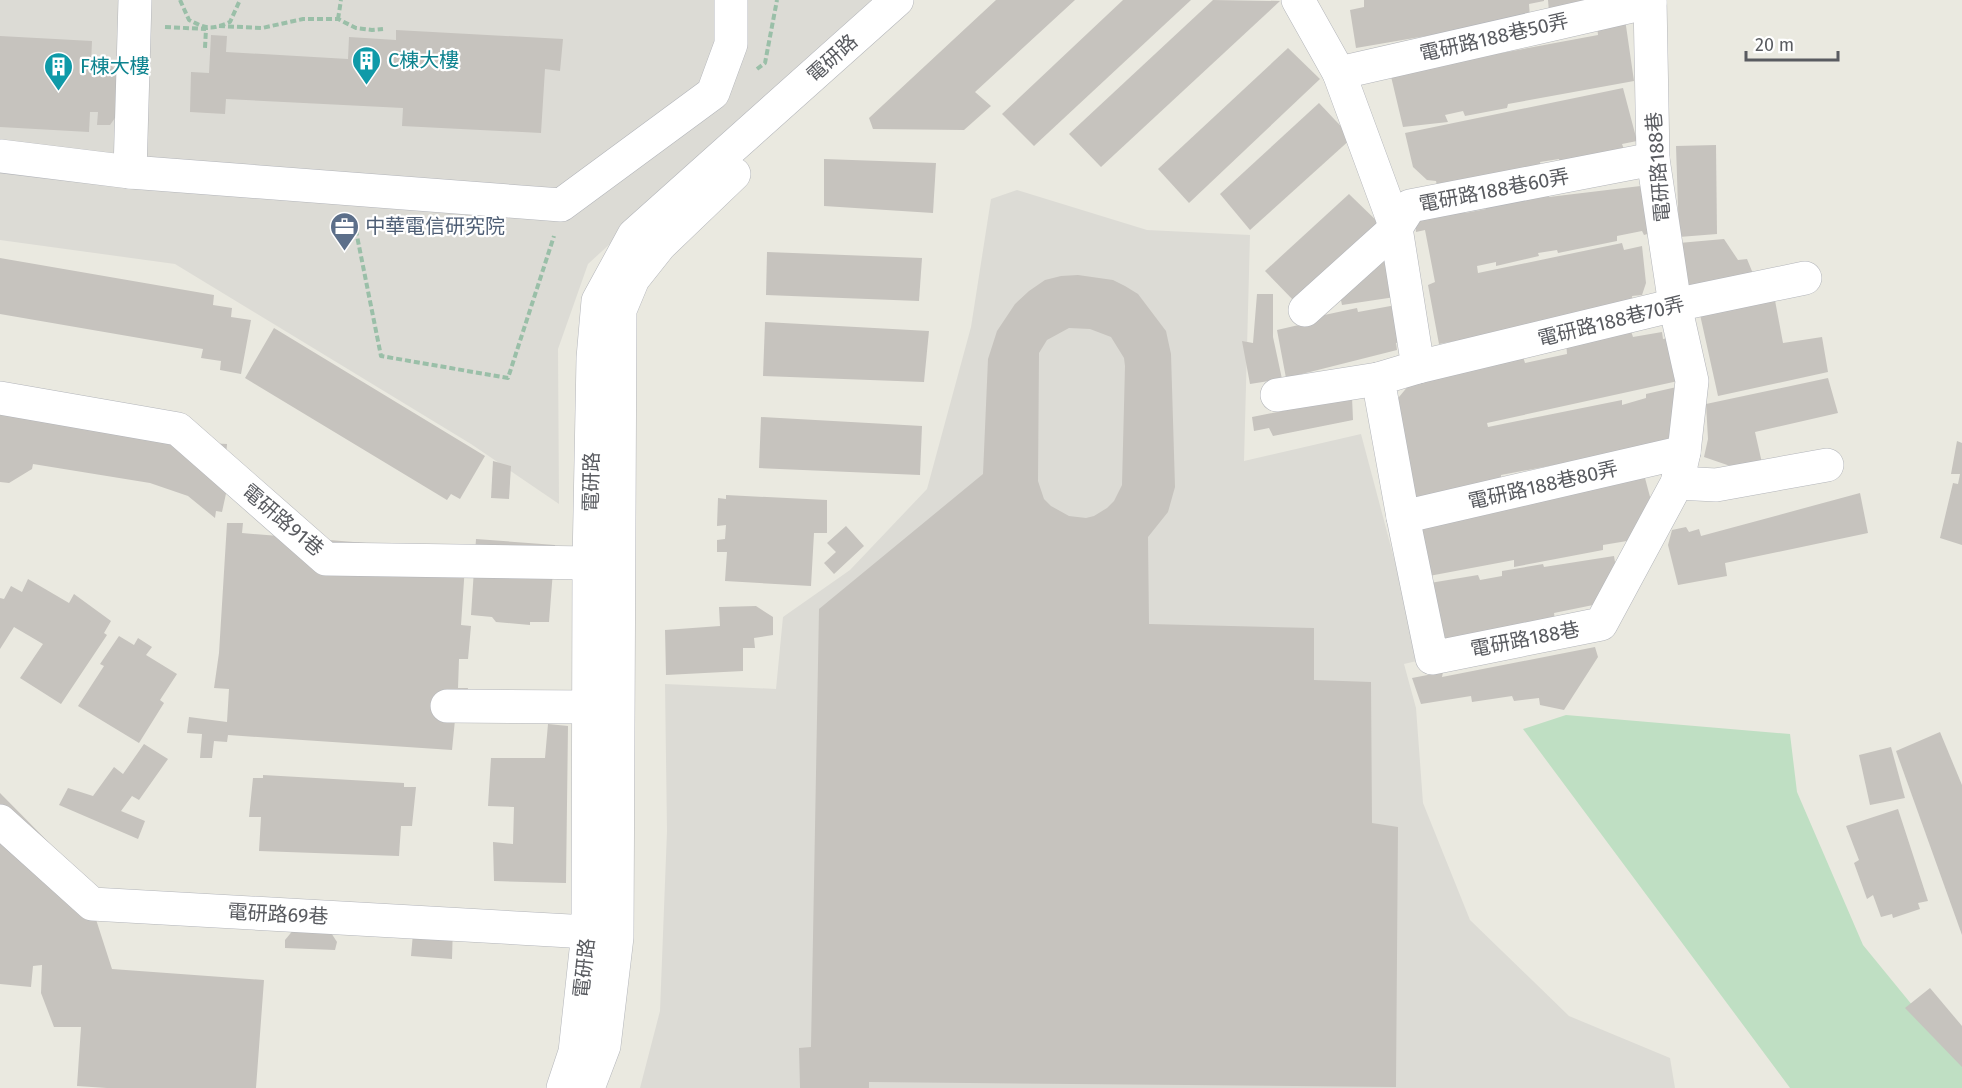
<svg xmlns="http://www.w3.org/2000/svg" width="1962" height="1088" viewBox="0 0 1962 1088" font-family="'Fira Sans','Noto Sans TC',sans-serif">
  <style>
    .industrial { fill: #dcdbd5 }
    .green { fill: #bfdfc3 }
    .building { fill: #c6c3be; fill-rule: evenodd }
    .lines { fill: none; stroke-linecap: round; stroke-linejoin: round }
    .minor-casing { stroke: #b3b5ba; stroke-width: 34 }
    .path { stroke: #9abfa8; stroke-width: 4; stroke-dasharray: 6 3; stroke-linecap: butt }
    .minor { stroke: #fff; stroke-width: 33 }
    .labels { text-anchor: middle; stroke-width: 4.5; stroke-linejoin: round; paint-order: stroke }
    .street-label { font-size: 20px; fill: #595b60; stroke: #fff }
    .culture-label { font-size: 20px; fill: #0d838f; stroke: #fff; text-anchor: start }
    .service-label { font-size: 20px; fill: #4e5e75; stroke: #fff; text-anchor: start }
  </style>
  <rect width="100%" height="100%" fill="#eae9e0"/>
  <g class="industrial">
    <path d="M0,0H876L588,264L558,349L559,504L471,444L175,264L0,240Z"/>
    <path d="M1017,190L1147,230L1250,235L1244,461L1361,434L1421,660L1404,664L1416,708L1423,803L1470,920L1569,1016L1670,1058L1675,1088H640L660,1011L667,831L665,684L776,689L783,617L850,570L927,489L971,327L991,199Z"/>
  </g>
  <path class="green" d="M1566,715L1790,734L1797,792L1863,945L1962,1066V1088H1790L1523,729Z"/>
  <g class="building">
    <path d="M996,0H1075L975,92L991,106L964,130L873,129L869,118Z"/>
    <path d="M1123,0H1191L1034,146L1002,114Z"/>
    <path d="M1213,0L1280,1L1101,167L1069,134Z"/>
    <path d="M1364,0H1544V1L1529,4L1530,18L1356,48L1350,10L1364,7Z"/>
    <path d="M1548,0H1617L1549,12Z"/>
    <path d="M1625,19L1634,81L1508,104L1507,108L1465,116L1463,111L1445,115L1448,122L1403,127L1389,68L1485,56L1598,35L1597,25Z"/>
    <path d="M396,30L563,39L560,71L545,69L541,133L402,126L403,108L226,99L225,114L190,112L191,72L209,73L211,35L227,36L226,52L348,59L349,37L396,40Z"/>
    <path d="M0,36L92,41L91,64H109L119,72L117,115L110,125H97L98,112H90L89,132L0,127Z"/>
    <path d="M1288,48L1320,79L1189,203L1158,169Z"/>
    <path d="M1623,88L1637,141L1622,144L1626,155L1560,168L1559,159L1540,162L1542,171L1438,190L1436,181L1427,180L1413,167L1405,133Z"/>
    <path d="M1319,103L1352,138L1250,230L1220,194Z"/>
    <path d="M1716,145L1717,234L1679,237L1676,146Z"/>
    <path d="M824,159L936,163L933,213L824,206Z"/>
    <path d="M1649,185L1654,232L1644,235L1642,231L1617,236V241L1558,253L1557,250L1538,253L1539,256L1496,266V262L1477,266L1478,273L1622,243L1624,250L1642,246L1646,283L1642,295L1632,296L1634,308L1439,344L1428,285L1435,282L1425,230L1416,232L1415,219L1463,204L1465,213L1486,209L1485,201L1547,189L1549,197Z"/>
    <path d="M1349,194L1383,227L1296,303L1265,271Z"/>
    <path d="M1724,239L1738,260L1747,259L1754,276L1686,291L1679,243Z"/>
    <path d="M767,252L922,258L919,301L766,295Z"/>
    <path d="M1388,253L1395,297L1342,305L1339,291Z"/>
    <path d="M0,258L214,295L213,305L232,308L231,317L251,320L241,374L220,370L221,361L201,358L203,349L0,314Z"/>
    <path d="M1078,275L1113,280L1125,286L1138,294L1166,331L1171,354L1175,487L1168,512L1148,537L1149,624L1314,628V680L1371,682L1372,823L1398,827L1396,1087L869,1082V1088H800L799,1048L811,1047L819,609L983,474L988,359L997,331L1015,304L1029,291L1045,280L1061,276ZM1069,328L1090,329L1111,337L1124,358L1125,366L1122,485L1114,501L1107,508L1094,516L1086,518L1069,516L1051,506L1044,499L1038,481L1039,353L1047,340Z"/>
    <path d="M1257,294H1273V337L1282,379L1250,384L1242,341L1253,343Z"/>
    <path d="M1774,295L1783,343L1822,337L1828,372L1718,396L1699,310Z"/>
    <path d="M1396,305L1403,342L1396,343L1397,350L1286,378L1277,330L1316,321L1315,317L1357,308L1358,312Z"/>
    <path d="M765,322L929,331L924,382L763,376Z"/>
    <path d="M274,328L485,456L460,499L451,494L447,500L245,378Z"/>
    <path d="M1630,328L1633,337L1662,332L1663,339L1671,337L1678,381L1487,423L1488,427L1622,400V405L1646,398V394L1681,386L1675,429L1664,444L1501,475V480L1413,505L1394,403L1409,385L1521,350L1525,363L1567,354L1566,341Z"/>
    <path d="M1828,378L1838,413L1755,432L1762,463L1736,468L1704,457L1708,439L1706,404Z"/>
    <path d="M1352,397L1353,420L1273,436L1269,428L1254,431L1252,417Z"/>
    <path d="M0,400L208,433L207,443L227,444L223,489H227L222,512L216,511L215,518L188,496L150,483L33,464L32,469L9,483L0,482Z"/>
    <path d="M761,417L922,426L920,475L759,468Z"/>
    <path d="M1957,441L1962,443V545L1940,538L1953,483L1958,484L1960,474H1951Z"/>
    <path d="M493,461L511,466L509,499L491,498Z"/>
    <path d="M1645,478L1653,508L1639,539L1603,545V550L1514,567V560L1429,576L1419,523Z"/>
    <path d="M1860,493L1868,533L1725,563L1727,576L1678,585L1668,545L1672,530L1686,527L1689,532L1699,529L1701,536Z"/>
    <path d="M726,495L827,500V533H814L811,586L725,581L727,552H717V540L725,539L726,525L717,526L718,498L726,499Z"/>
    <path d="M227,523H243L242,533L466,551L461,625L471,626L468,659H459L458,688H468L464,721L455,720L452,750L228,735L227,742L214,741L212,758H200L202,734L187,733L189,717L227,722L229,689L214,688L219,653Z"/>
    <path d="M846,526L864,546L834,574L824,563L836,552L827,543Z"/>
    <path d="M476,539L555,545L549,622H530V625L496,622L492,617L471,615Z"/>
    <path d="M1614,556L1616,568L1598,604L1554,613L1556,627L1450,646L1442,636L1430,583L1478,575L1480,580L1502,576V571L1543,564L1544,567Z"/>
    <path d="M28,579L69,603L74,594L111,621L104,633L107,635L61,704L20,678L43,644L14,627L0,649V598L4,599L11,586L22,592Z"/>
    <path d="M756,606L773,617V635L754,638L755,648H743V671L666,675L665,630L720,626L719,607Z"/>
    <path d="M119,636L134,645L138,638L152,647L146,655L177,674L160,700L164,703L139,743L78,706L104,666L100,664Z"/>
    <path d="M1595,647L1598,657L1564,710L1540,705L1539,698L1514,701L1512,696L1472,702L1471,696L1421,704L1412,678L1443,672L1442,677Z"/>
    <path d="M548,724L568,726L566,883L494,881L493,842L513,844L514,807L488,806L491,758H545Z"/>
    <path d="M1940,732L1962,785V935L1896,751Z"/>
    <path d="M144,744L168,759L139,800L132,796L121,811L145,821L138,839L59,805L68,788L93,796L114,767L123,774Z"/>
    <path d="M1891,747L1905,798L1870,805L1859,755Z"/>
    <path d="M263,775L404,783V787H416L412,826H401L399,856L259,851L261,817H249L253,778H263Z"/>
    <path d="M0,793L82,876L112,969L264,980L256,1088H107L77,1086L81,1027H54L41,993L42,965L33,966L31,987L0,984Z"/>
    <path d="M1898,809L1928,901L1918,903L1920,909L1893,918L1892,914L1881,917L1873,895L1867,899L1854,863L1859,860L1846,826Z"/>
    <path d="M414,922L453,924L452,959L411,956Z"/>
    <path d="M299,923L326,925L337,942L335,950L285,948V940Z"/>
    <path d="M1930,988L1962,1026V1067L1905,1008Z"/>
  </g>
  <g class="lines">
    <defs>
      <g id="minor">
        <path d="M1298,0L1339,73L1396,228L1418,367L1378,379L1403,517L1432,658L1601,624L1677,483L1684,452L1692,381L1675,305L1653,159L1650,0"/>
        <path d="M1339,73L1650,2"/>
        <path d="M0,156L130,172L135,0"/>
        <path d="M130,172L561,205L713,93L731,44V0"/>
        <path d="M1305,310L1396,228L1410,206L1653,159"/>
        <path d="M1418,367L1675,305L1805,278"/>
        <path d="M1277,395L1378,379"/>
        <path d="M0,398L178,429L326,559L589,563"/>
        <path d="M1677,483L1716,485L1827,465"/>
        <path d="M1403,517L1684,452"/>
        <path d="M447,706L590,707"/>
        <path d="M0,821L92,904L588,932"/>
        <path d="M563,1088L575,1052L588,932L589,563L593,358L598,301L634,235L897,0"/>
        <path d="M588,1088L604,1046L617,937L620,310L633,279L660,245L734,174"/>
      </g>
    </defs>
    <use href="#minor" class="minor-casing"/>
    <g class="path">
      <path d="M180,0L189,20C207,29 211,30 230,22L240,0"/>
      <path d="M338,19L341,0"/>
      <path d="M219,26L262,28L303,19H338L356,28L372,30L383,29"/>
      <path d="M165,27L206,29L205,48"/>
      <path d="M757,69L765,63L777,0"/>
      <path d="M354,221L381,356L508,378L554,236"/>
    </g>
    <use href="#minor" class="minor"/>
  </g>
  <defs>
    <symbol id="building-pin" viewBox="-11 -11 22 30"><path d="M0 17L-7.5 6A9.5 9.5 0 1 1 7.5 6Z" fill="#0f9aa8" stroke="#fff"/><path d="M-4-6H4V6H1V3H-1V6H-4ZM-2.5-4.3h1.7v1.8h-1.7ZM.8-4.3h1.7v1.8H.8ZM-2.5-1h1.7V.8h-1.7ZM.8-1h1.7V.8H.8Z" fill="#fff"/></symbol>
    <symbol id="office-pin" viewBox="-11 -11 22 30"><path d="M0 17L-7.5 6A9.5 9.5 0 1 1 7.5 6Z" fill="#5c6f8a" stroke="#fff"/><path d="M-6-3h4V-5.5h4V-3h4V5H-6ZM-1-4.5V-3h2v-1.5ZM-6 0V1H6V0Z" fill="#fff"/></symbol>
  </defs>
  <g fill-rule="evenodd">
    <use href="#building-pin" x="350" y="44" width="33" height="45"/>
    <use href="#building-pin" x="42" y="50" width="33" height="45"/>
    <use href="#office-pin" x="328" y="210" width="33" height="45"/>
  </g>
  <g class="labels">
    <g class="street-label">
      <text transform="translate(1494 37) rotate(-13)" y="7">電研路188巷50弄</text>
      <text transform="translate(832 58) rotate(-42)" y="7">電研路</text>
      <text transform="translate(1658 167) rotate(-95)" y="7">電研路188巷</text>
      <text transform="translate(1494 190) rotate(-11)" y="7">電研路188巷60弄</text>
      <text transform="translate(1611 321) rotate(-14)" y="7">電研路188巷70弄</text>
      <text transform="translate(591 482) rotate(-89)" y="7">電研路</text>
      <text transform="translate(1543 485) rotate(-13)" y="7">電研路188巷80弄</text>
      <text transform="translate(283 520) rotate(40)" y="7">電研路91巷</text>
      <text transform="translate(1525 639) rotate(-11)" y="7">電研路188巷</text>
      <text transform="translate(278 914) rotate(3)" y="7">電研路69巷</text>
      <text transform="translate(584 968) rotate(-84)" y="7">電研路</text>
    </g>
    <g class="culture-label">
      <text x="388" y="67">C棟大樓</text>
      <text x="80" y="73">F棟大樓</text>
    </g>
    <g class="service-label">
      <text x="365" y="233">中華電信研究院</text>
    </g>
  </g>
  <path d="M1746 51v9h92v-9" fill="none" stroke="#595b60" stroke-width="3"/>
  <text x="1755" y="51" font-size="18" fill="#595b60" stroke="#ffffff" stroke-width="4.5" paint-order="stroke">20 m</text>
</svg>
